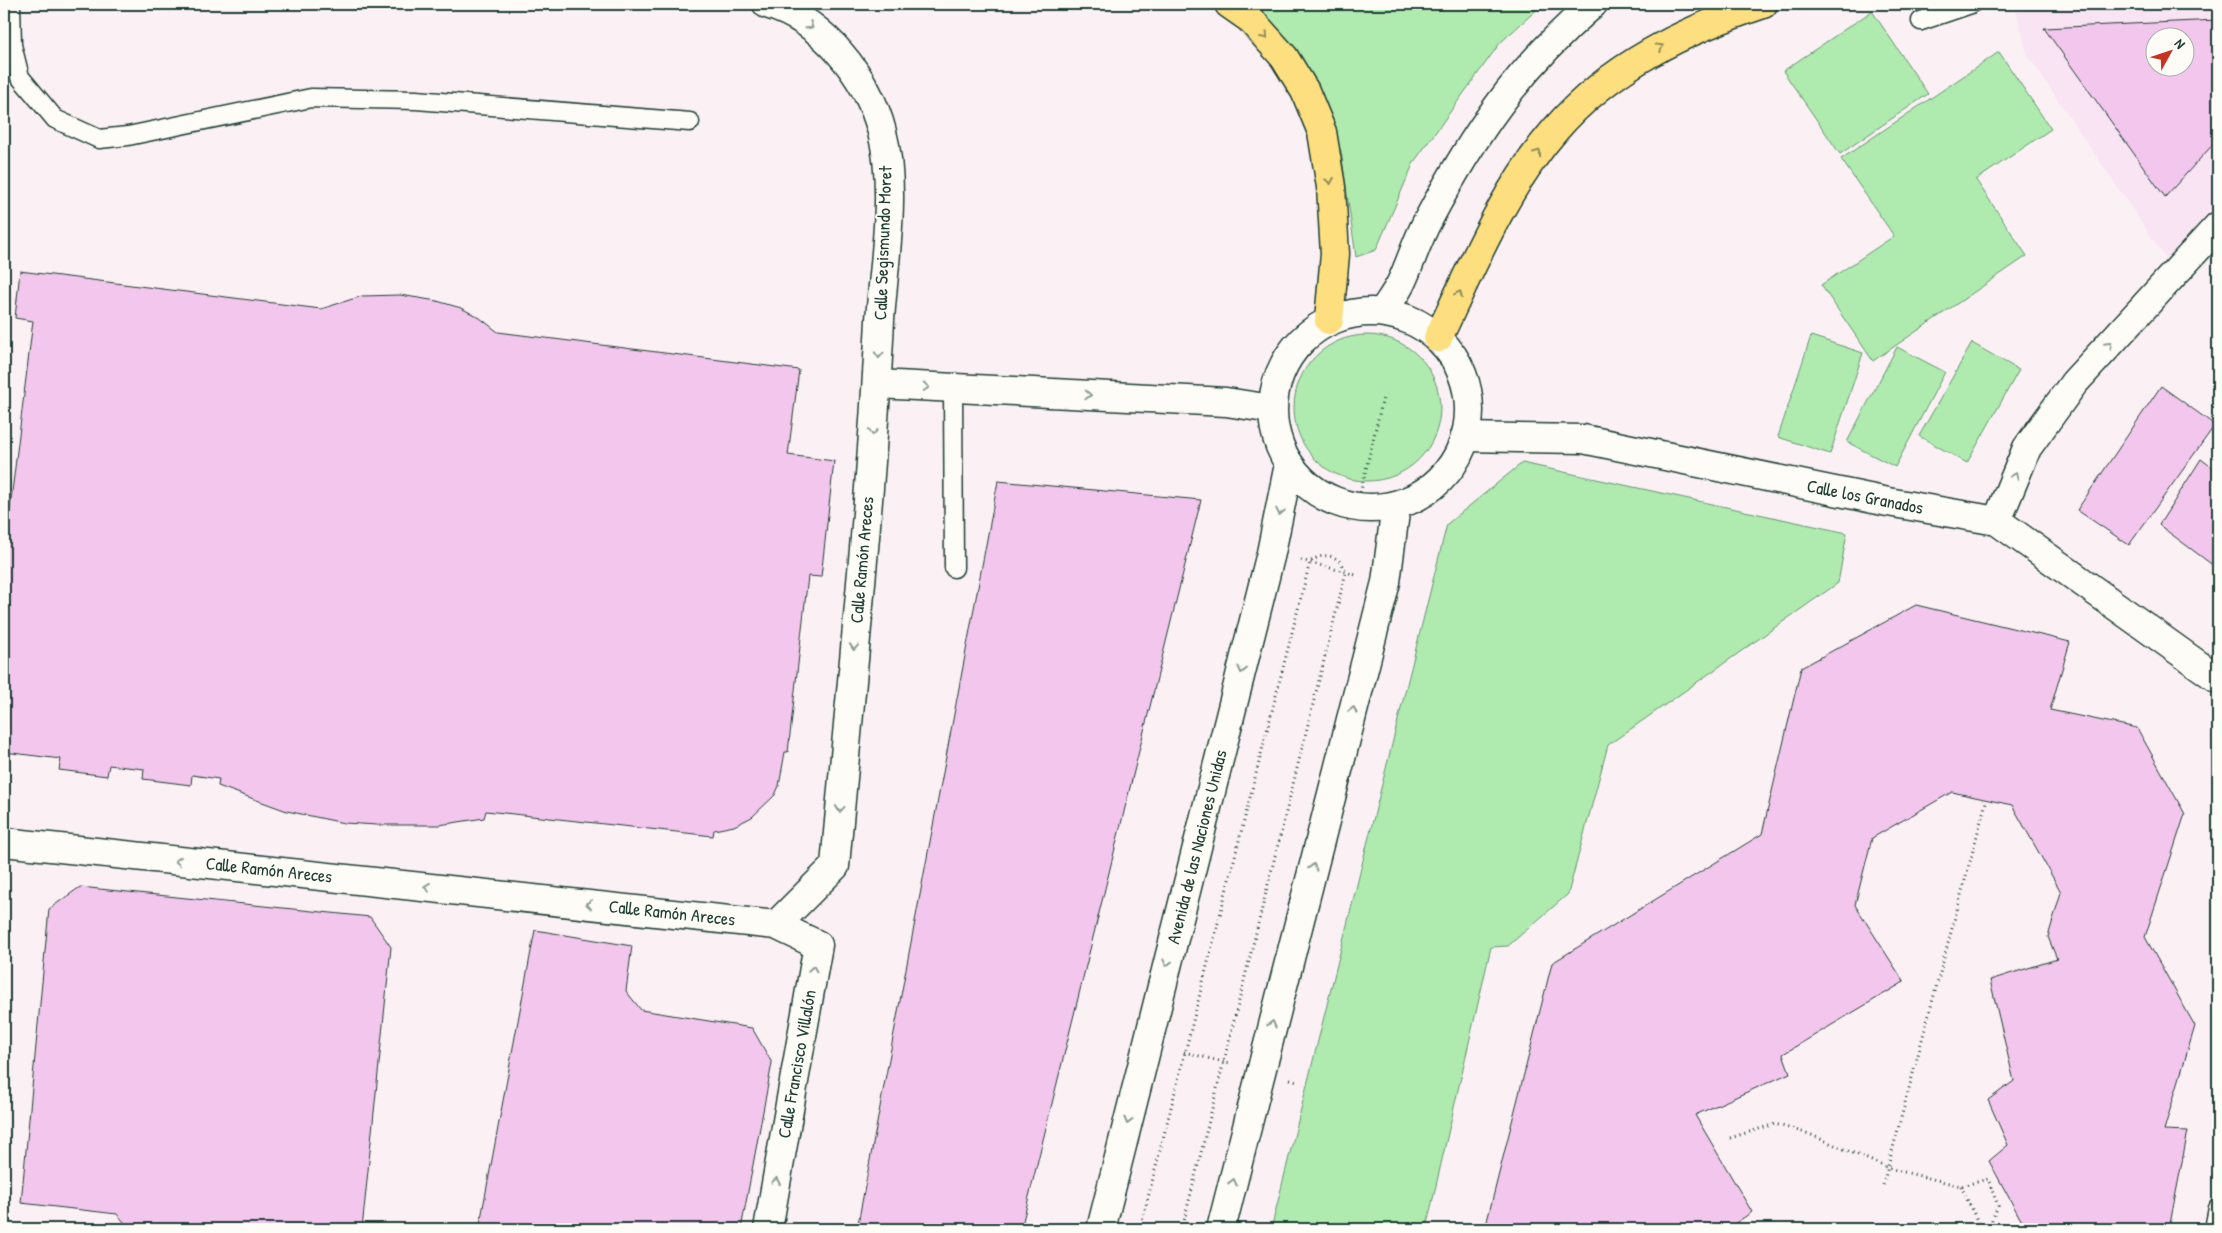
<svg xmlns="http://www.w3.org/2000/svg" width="2222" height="1233" viewBox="0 0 2222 1233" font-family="'Patrick Hand',sans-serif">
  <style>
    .built { fill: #f9e4f3; fill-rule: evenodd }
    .green { fill: #afeaaf; stroke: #679472 }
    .building { fill: #f3c7ed; stroke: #1f3d34; fill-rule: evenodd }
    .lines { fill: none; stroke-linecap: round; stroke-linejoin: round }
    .lane-casing { stroke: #1f3d34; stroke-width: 21 }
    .street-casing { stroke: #1f3d34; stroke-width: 31 }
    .secondary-casing { stroke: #1f3d34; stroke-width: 31 }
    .highway-casing { stroke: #1f3d34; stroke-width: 31 }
    .path { stroke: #1f3d34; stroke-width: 3; stroke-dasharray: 1 4; stroke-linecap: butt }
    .lane { stroke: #fdfcf7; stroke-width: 18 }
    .street { stroke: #fdfcf7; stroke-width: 28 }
    .secondary { stroke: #fdfcf7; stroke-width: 28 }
    .highway { stroke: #fddf80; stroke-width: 28 }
    .oneway { stroke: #8e9c96 }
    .oneway2 { stroke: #8e8e5a }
    .labels { text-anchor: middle; stroke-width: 4; stroke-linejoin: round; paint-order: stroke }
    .street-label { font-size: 18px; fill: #1f3d34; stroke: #fdfcf7 }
  </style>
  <rect width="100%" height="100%" fill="#fbf1f5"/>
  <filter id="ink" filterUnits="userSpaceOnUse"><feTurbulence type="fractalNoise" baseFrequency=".02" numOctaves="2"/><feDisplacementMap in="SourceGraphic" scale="10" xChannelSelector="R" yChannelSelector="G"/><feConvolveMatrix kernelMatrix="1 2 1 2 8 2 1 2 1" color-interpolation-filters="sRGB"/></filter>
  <g filter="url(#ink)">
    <path class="built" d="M2014,4H2218V201L2166,259L2028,56ZM2154,38H2184V68H2154Z"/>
    <g class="green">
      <path d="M1251,4H1543L1500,43L1414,162L1376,250L1356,257L1341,151L1313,82Z"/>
      <path d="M1872,11L1928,94L1840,154L1783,71Z"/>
      <path d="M1999,52L2051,129L1976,180L2027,256L1873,361L1821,285L1894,236L1841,159Z"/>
      <circle cx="1367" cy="408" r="73"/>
      <path d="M1811,336L1863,353L1830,454L1778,437Z"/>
      <path d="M1972,343L2019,370L1967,463L1919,436Z"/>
      <path d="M1897,347L1945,372L1895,467L1847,442Z"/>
      <path d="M1522,463L1847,533L1838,583L1608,745L1568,894L1508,946L1491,947L1426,1229H1271L1447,524Z"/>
    </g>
    <g class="building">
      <path d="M2218,20V139L2165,197L2044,28ZM2154,38H2184V68H2154Z"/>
      <path d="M20,271L321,309L362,296L400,295L437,301L461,308L480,318L498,332L799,370L788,455L834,461L821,577L808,576L788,752H785L779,786L775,795L752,817L734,826L714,830L713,836L486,811L484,818L439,825H377L344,823L287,811L218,786L219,779L192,775L191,785L143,779L144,769L109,765L107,776L59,770L61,759L4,752V557L33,321L15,318Z"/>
      <path d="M2161,386L2215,425L2129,545L2077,510Z"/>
      <path d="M2201,459L2218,472V569L2159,525Z"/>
      <path d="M998,481L1201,500L1021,1229H857Z"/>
      <path d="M1916,605L2070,642L2050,710L2137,728L2185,814L2145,937L2195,1026L2164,1130L2188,1131L2169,1229H2026L1989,1161L2008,1145L1988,1100L2014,1081L1990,980L2057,959L2048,937L2061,892L2012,805L1952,792L1872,838L1855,905L1904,982L1783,1054L1790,1073L1695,1115L1752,1212L1727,1229H1485L1552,963L1762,834L1801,668Z"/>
      <path d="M80,887L370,917L391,947L362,1229H130L117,1214L21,1203L49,909Z"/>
      <path d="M535,930L632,946L626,991L641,1010L752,1028L772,1063L741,1229H479Z"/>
    </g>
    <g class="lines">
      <defs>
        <g id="lane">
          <path d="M11,4L12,45L20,77L55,119L99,139L128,136L311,98L416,100L690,122"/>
          <path d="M1921,21L1971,4"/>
          <path d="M953,388L954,568"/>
          <path d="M2214,1229L2218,1208"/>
        </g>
        <g id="street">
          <path d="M767,4C823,20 868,77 882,132C897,189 884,261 880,320C871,502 851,684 835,866L776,925"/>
          <path d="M877,384L1226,402L1272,409"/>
          <path d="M1465,437L1583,439L1888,502L1997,521L2218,679"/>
          <path d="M1997,521L2027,448L2074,383L2218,226"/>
          <path d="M4,842L776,925L818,945L768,1229"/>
        </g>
        <g id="secondary">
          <path d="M1383,312C1389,302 1396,293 1401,283C1411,262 1417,240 1428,220C1474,133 1518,69 1593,4"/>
          <circle cx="1371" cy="410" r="98"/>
          <path d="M1101,1229L1271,553L1289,464"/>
          <path d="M1221,1229L1386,582L1396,505"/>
        </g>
        <g id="highway">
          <path d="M1229,4L1249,18L1284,57L1305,91L1322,132L1331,187L1335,254L1329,320"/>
          <path d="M1438,338C1472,267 1503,190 1555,130C1610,66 1685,30 1763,4"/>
        </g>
      </defs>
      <use href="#lane" class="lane-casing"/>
      <use href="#street" class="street-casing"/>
      <use href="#secondary" class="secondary-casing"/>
      <use href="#highway" class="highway-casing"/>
      <g class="path">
        <path d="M1357,507L1383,398"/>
        <path d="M1301,560L1356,575"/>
        <path d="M1184,1052L1231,1064"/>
        <path d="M1290,1079L1297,1081"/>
        <path d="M1730,1138L1775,1124L1809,1134L1888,1168L1961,1186L1988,1179L1998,1206L1988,1229"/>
        <path d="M1883,1185L1986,802"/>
        <path d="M1961,1186L1981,1229"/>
        <path d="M1140,1229L1310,562C1324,551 1340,555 1346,572L1182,1229"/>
      </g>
      <use href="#lane" class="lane"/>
      <use href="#street" class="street"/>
      <use href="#secondary" class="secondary"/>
      <use href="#highway" class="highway"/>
    </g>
    <defs><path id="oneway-chevron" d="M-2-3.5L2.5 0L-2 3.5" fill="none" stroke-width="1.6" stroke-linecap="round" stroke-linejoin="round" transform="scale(1.25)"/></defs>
    <g class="oneway">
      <use href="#oneway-chevron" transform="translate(810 26) rotate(35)"/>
      <use href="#oneway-chevron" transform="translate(2109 345) rotate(-47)"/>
      <use href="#oneway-chevron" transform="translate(879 355) rotate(93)"/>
      <use href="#oneway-chevron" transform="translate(926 387) rotate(3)"/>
      <use href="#oneway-chevron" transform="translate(1088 395) rotate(3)"/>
      <use href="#oneway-chevron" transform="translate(873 432) rotate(95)"/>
      <use href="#oneway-chevron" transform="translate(2015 476) rotate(-67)"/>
      <use href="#oneway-chevron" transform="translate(1280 512) rotate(102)"/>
      <use href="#oneway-chevron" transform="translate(854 647) rotate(95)"/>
      <use href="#oneway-chevron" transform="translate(1242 670) rotate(104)"/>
      <use href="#oneway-chevron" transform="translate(1353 710) rotate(-76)"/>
      <use href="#oneway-chevron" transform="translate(840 809) rotate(95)"/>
      <use href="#oneway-chevron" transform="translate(178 861) rotate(-174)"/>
      <use href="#oneway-chevron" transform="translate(1313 867) rotate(-76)"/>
      <use href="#oneway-chevron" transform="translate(427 887) rotate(-174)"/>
      <use href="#oneway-chevron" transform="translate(589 904) rotate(-174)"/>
      <use href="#oneway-chevron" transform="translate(1167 963) rotate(104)"/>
      <use href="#oneway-chevron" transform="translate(813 969) rotate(-80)"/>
      <use href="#oneway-chevron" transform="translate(1272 1024) rotate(-76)"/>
      <use href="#oneway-chevron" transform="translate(1128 1121) rotate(104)"/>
      <use href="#oneway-chevron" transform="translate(776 1181) rotate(-80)"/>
      <use href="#oneway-chevron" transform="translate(1233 1182) rotate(-76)"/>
    </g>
    <g class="oneway2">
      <use href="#oneway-chevron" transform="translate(1265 36) rotate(48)"/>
      <use href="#oneway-chevron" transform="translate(1660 47) rotate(-32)"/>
      <use href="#oneway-chevron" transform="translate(1538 153) rotate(-54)"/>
      <use href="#oneway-chevron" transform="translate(1330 181) rotate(81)"/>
      <use href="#oneway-chevron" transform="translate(1459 294) rotate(-64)"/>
    </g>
  </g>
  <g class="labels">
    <g class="street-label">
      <text transform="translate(883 243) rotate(-88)" y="6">Calle Segismundo Moret</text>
      <text transform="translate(1865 497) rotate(11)" y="6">Calle los Granados</text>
      <text transform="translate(862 560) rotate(-85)" y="6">Calle Ramón Areces</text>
      <text transform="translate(1197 847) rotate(-76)" y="6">Avenida de las Naciones Unidas</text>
      <text transform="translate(269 870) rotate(6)" y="6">Calle Ramón Areces</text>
      <text transform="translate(672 913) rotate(6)" y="6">Calle Ramón Areces</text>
      <text transform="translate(797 1064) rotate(-80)" y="6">Calle Francisco Villalón</text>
    </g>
  </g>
  <rect width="2222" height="1233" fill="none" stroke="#fdfcf7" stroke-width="20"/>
  <rect x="10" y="10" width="2202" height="1213" fill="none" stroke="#1f3d34" stroke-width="2" filter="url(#ink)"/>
  <g transform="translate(2170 52) rotate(50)"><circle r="24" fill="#fdfcf7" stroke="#a4b0a9"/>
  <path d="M0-4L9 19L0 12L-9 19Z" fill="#c8321e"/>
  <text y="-8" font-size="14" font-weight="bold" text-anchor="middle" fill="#1f3d34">N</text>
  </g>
</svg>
